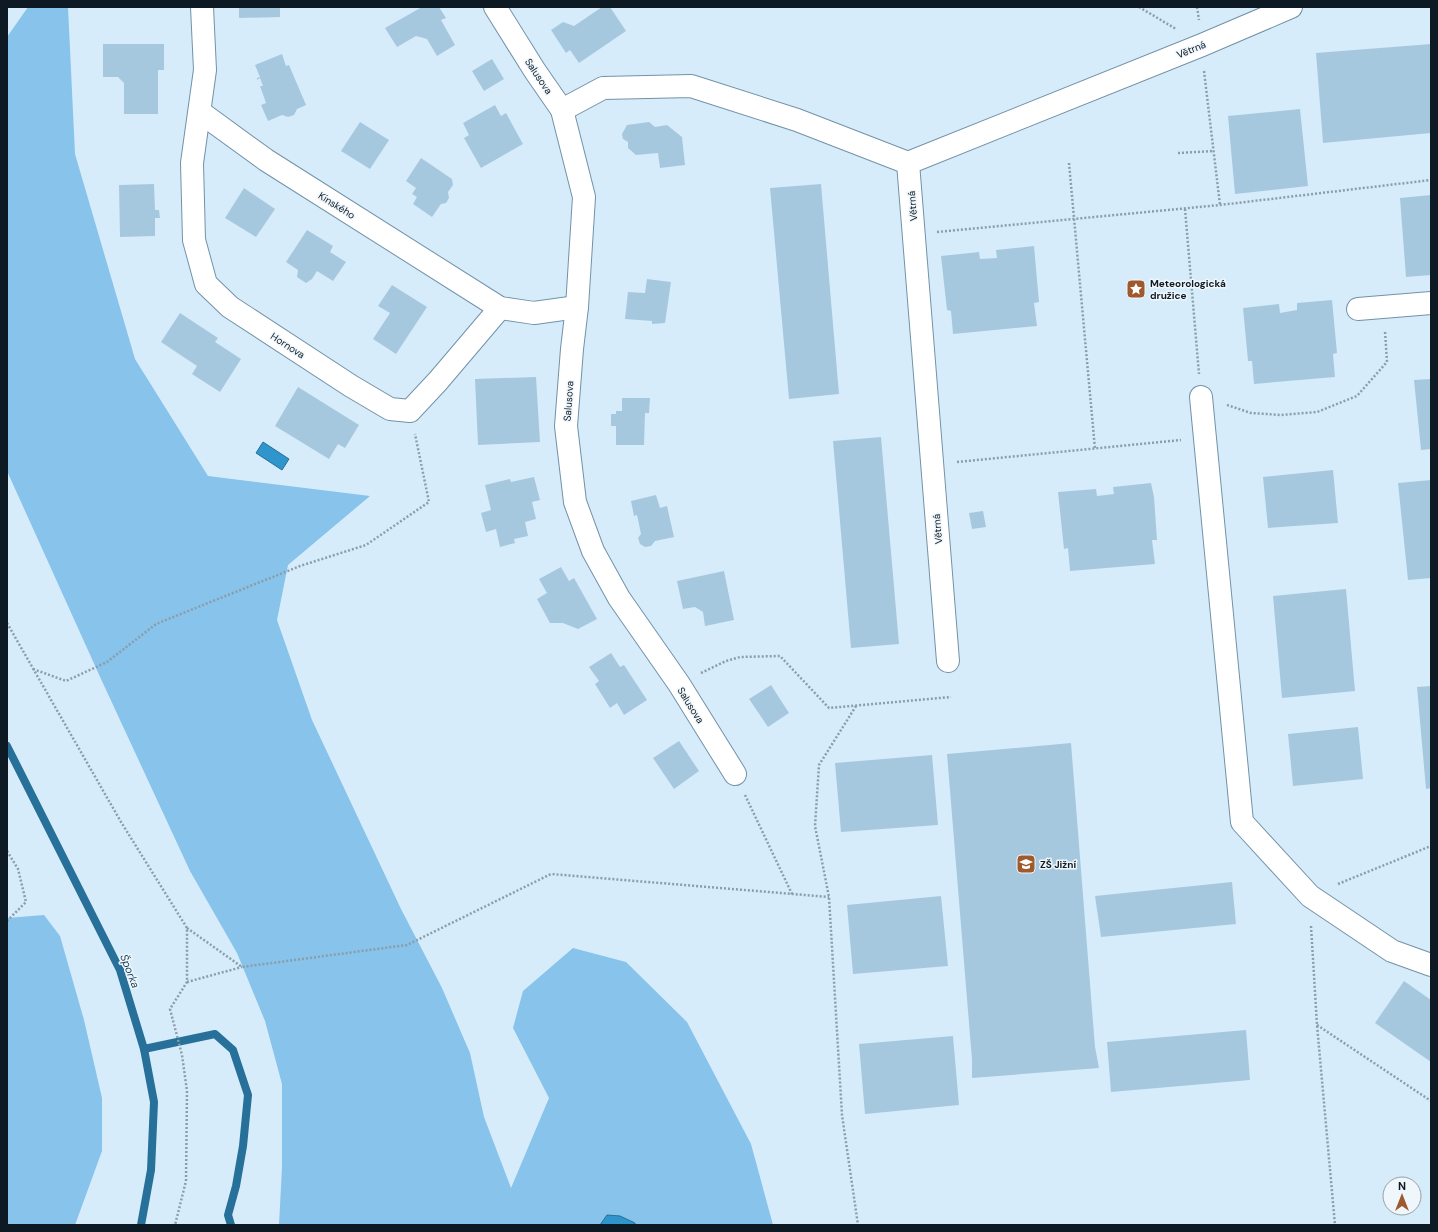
<svg xmlns="http://www.w3.org/2000/svg" width="1438" height="1232" viewBox="0 0 1438 1232" font-family="'DM Sans',sans-serif">
  <style>
    .green { fill: #87c3ea }
    .water { fill: #3095cc; stroke: #267099 }
    .lines { fill: none; stroke-linecap: round; stroke-linejoin: round }
    .stream { stroke: #267099; stroke-width: 8 }
    .building { fill: #a6c8df }
    .minor-casing { stroke: #7292a8; stroke-width: 24 }
    .path { stroke: #8b9da9; stroke-width: 2.5; stroke-dasharray: 2 2; stroke-linecap: butt }
    .minor { stroke: #fff; stroke-width: 22 }
    .labels { text-anchor: middle; stroke-width: 3; stroke-linejoin: round; paint-order: stroke }
    .street-label { font-size: 10px; fill: #0e1a23; stroke: #f0f7fc }
    .poi-label { font-size: 10px; font-weight: bold; fill: #0e1a23; stroke: #f0f7fc; text-anchor: start }
    .water-label { font-size: 11px; font-style: italic; fill: #153e55; stroke: #f0f7fc }
  </style>
  <rect width="100%" height="100%" fill="#d7ecfa"/>
  <g class="green">
    <path d="M28,7H68L75,154L135,359L208,476L370,496L288,565L277,620L312,720L401,909L442,988L470,1053L484,1117L511,1188L549,1098L513,1028L523,991L573,948L626,962L687,1022L751,1144L773,1225H279L282,1167V1084L265,1021L237,953L190,871L101,679L7,471V37Z"/>
    <path d="M44,915L60,936L84,1020L102,1098V1151L75,1225H7V918Z"/>
  </g>
  <g class="water">
    <path d="M263,442L289,459L282,470L256,453Z"/>
    <path d="M607,1215L620,1216L635,1223V1225H600Z"/>
  </g>
  <g class="lines">
    <g class="stream">
      <path d="M7,746L120,970L144,1049L154,1102L151,1170L141,1225"/>
      <path d="M144,1049L215,1034L233,1050L248,1095L243,1146L236,1186L228,1215L231,1225"/>
    </g>
  </g>
  <g class="building">
    <path d="M239,7H280V17L239,18Z"/>
    <path d="M422,7H439L446,18L441,20L455,45L437,56L427,39L416,36L397,47L385,28Z"/>
    <path d="M602,7H610L626,31L579,63L570,50L566,53L551,30L563,22L574,26Z"/>
    <path d="M103,44H164V70H158V114H124V83L118,77H103Z"/>
    <path d="M1431,44V133L1323,143L1316,53Z"/>
    <path d="M282,54L286,66L289,65L306,105L297,109L294,115L288,117L282,115L268,121L261,105L266,103L260,86H263L260,78L257,80V78L260,77L255,65Z"/>
    <path d="M492,59L504,79L484,91L472,71Z"/>
    <path d="M495,105L501,116L506,113L523,144L481,168L464,138L469,135L463,123Z"/>
    <path d="M1300,109L1308,186L1235,194L1228,116Z"/>
    <path d="M360,122L389,140L370,169L341,151Z"/>
    <path d="M649,122L655,127L667,125L682,137L685,165L660,168L658,153L636,155L628,148V142L623,139L622,134L627,125Z"/>
    <path d="M421,158L452,179L453,185L448,192L449,198L446,203L441,204L432,217L413,204L417,197L412,194L416,188L406,181Z"/>
    <path d="M154,184L155,210H159L160,218H155V236L120,237L119,185Z"/>
    <path d="M821,184L839,394L789,399L770,188Z"/>
    <path d="M244,188L275,209L256,237L225,218Z"/>
    <path d="M1431,195V275L1406,277L1400,198Z"/>
    <path d="M307,230L333,246L330,252L346,262L333,281L317,271L312,279L306,283L297,277L298,270L286,262Z"/>
    <path d="M1034,246L1039,302L1034,303L1037,326L953,334L951,311L947,310L941,256L979,252L980,259L997,258L996,250Z"/>
    <path d="M647,279L671,282L665,323L652,324V321L625,319L628,292L645,293Z"/>
    <path d="M392,285L427,307L396,354L373,339L390,313L378,306Z"/>
    <path d="M1332,300L1337,353L1333,354L1335,377L1254,384L1252,361H1248L1243,308L1279,304L1280,313L1297,310V303Z"/>
    <path d="M180,313L218,338L215,342L241,359L220,392L192,374L197,366L161,342Z"/>
    <path d="M536,377L540,442L478,445L475,379Z"/>
    <path d="M1431,379V449L1421,450L1414,380Z"/>
    <path d="M298,387L359,425L345,448L338,444L329,459L275,426Z"/>
    <path d="M622,398H650L649,413H645L644,445H616V426H611V414H616V411H622Z"/>
    <path d="M881,437L899,644L851,648L833,441Z"/>
    <path d="M1333,470L1338,523L1268,528L1263,477Z"/>
    <path d="M534,477L540,500L532,502L536,519L525,522L528,536L514,539L515,543L500,547L496,529L486,532L481,513L491,510L485,485L510,479L511,482Z"/>
    <path d="M1431,480V578L1408,580L1398,483Z"/>
    <path d="M1151,483L1154,497L1157,540H1152L1155,564L1070,571L1068,548L1064,549L1058,492L1096,489L1097,496L1114,494L1113,487Z"/>
    <path d="M656,495L660,508L667,506L674,537L655,541L651,546L645,547L640,544L638,538L641,534L637,515L634,516L631,501Z"/>
    <path d="M983,511L986,527L972,529L969,513Z"/>
    <path d="M561,567L569,581L574,578L597,619L578,629L563,623H550L537,599L547,593L539,579Z"/>
    <path d="M724,571L734,620L705,626L703,612L695,607L683,609L677,581Z"/>
    <path d="M1346,589L1355,691L1282,698L1273,596Z"/>
    <path d="M611,653L620,667L624,665L647,700L624,715L617,703L610,708L595,684L599,681L589,667Z"/>
    <path d="M771,685L789,713L768,727L749,699Z"/>
    <path d="M1431,686V788L1426,789L1417,687Z"/>
    <path d="M1358,727L1363,779L1293,786L1288,734Z"/>
    <path d="M679,741L699,771L674,789L653,758Z"/>
    <path d="M1071,743L1095,1047L1099,1068L972,1078V1060L947,754Z"/>
    <path d="M932,755L938,825L841,832L835,763Z"/>
    <path d="M1232,882L1236,924L1101,937L1095,896Z"/>
    <path d="M941,896L948,966L853,974L847,905Z"/>
    <path d="M1404,981L1431,1000V1062L1375,1023Z"/>
    <path d="M1246,1030L1250,1080L1111,1092L1107,1042Z"/>
    <path d="M953,1036L959,1105L865,1114L859,1044Z"/>
  </g>
  <g class="lines">
    <defs>
      <g id="minor">
        <path d="M202,7L205,70L192,163L194,240L206,284L230,307L351,386L390,409L410,411L438,381L500,308"/>
        <path d="M495,7L535,71L562,110L584,197L577,307L572,349L566,426L575,502L593,551L619,598L679,684L735,774"/>
        <path d="M562,110L603,88L691,86L797,120L908,163"/>
        <path d="M200,112L266,160L500,308L534,313L577,307"/>
        <path d="M1358,309L1431,303"/>
        <path d="M1201,397L1242,822L1310,896L1392,951L1431,965"/>
        <path d="M948,661L908,163L1202,45L1291,7"/>
      </g>
    </defs>
    <use href="#minor" class="minor-casing"/>
    <g class="path">
      <path d="M1139,7L1176,29"/>
      <path d="M1197,7L1199,20"/>
      <path d="M1204,71L1220,205"/>
      <path d="M1178,153L1214,151"/>
      <path d="M1069,163L1095,449"/>
      <path d="M1185,209L1199,374"/>
      <path d="M937,232L1220,205L1431,180"/>
      <path d="M1227,405L1251,413L1281,415L1317,412L1357,396L1387,362L1385,331"/>
      <path d="M957,462L1181,440"/>
      <path d="M7,623L121,822L187,928V982L170,1009L182,1055L187,1091L186,1181L175,1225"/>
      <path d="M33,669L66,681L107,662L156,624L300,566L366,545L429,502L415,434"/>
      <path d="M701,673L726,661L740,657L780,656L829,708L951,697"/>
      <path d="M856,706L819,765L815,826L829,897L842,1115L858,1225"/>
      <path d="M745,795L792,894"/>
      <path d="M7,851L18,869L26,902L7,921"/>
      <path d="M1338,884L1431,846"/>
      <path d="M1311,926L1317,1025L1335,1225"/>
      <path d="M187,928L242,967L407,945L551,874L829,897"/>
      <path d="M187,982L242,967"/>
      <path d="M1317,1025L1431,1101"/>
    </g>
    <use href="#minor" class="minor"/>
  </g>
  <defs>
    <symbol id="sight-square" viewBox="-11 -11 22 22"><rect x="-9" y="-9" width="18" height="18" rx="4" fill="#9e592d" stroke="#f0f7fc"/><path d="M0-6L1.8-2.2L6-1.7L2.9 1.2L3.7 5.4L0 3.3L-3.7 5.4L-2.9 1.2L-6-1.7L-1.8-2.2Z" fill="#fff"/></symbol>
    <symbol id="school-square" viewBox="-11 -11 22 22"><rect x="-9" y="-9" width="18" height="18" rx="4" fill="#9e592d" stroke="#f0f7fc"/><path d="M0-5L7-2L0 1L-7-2ZM-4 1L0 2.5L4 1V4Q0 6-4 4Z" fill="#fff"/></symbol>
  </defs>
  <g fill-rule="evenodd">
    <use href="#sight-square" x="1125" y="278" width="22" height="22"/>
    <use href="#school-square" x="1015" y="853" width="22" height="22"/>
  </g>
  <g class="labels">
    <g class="street-label">
      <text transform="translate(1191 49) rotate(-22)" y="4">Větrná</text>
      <text transform="translate(539 76) rotate(56)" y="4">Salusova</text>
      <text transform="translate(337 205) rotate(32)" y="4">Kinského</text>
      <text transform="translate(912 206) rotate(-95)" y="4">Větrná</text>
      <text transform="translate(288 345) rotate(33)" y="4">Hornova</text>
      <text transform="translate(568 401) rotate(-86)" y="4">Salusova</text>
      <text transform="translate(937 529) rotate(-95)" y="4">Větrná</text>
      <text transform="translate(691 705) rotate(58)" y="4">Salusova</text>
    </g>
    <g class="poi-label">
      <text x="1150" y="287">Meteorologická<tspan x="1150" dy="12">družice</tspan></text>
      <text x="1040" y="868">ZŠ Jižní</text>
    </g>
    <g class="water-label">
      <text transform="translate(130 971) rotate(69)" y="4">Šporka</text>
    </g>
  </g>
  <rect width="1438" height="1232" fill="none" stroke="#0e1a23" stroke-width="16"/>
  <g transform="translate(1402 1196)"><circle r="19" fill="#f0f7fc" stroke="#969fa5"/>
  <path d="M0-3L7 15L0 10L-7 15Z" fill="#9e592d"/>
  <text y="-6" font-size="11" font-weight="bold" text-anchor="middle" fill="#0e1a23">N</text>
  </g>
</svg>
